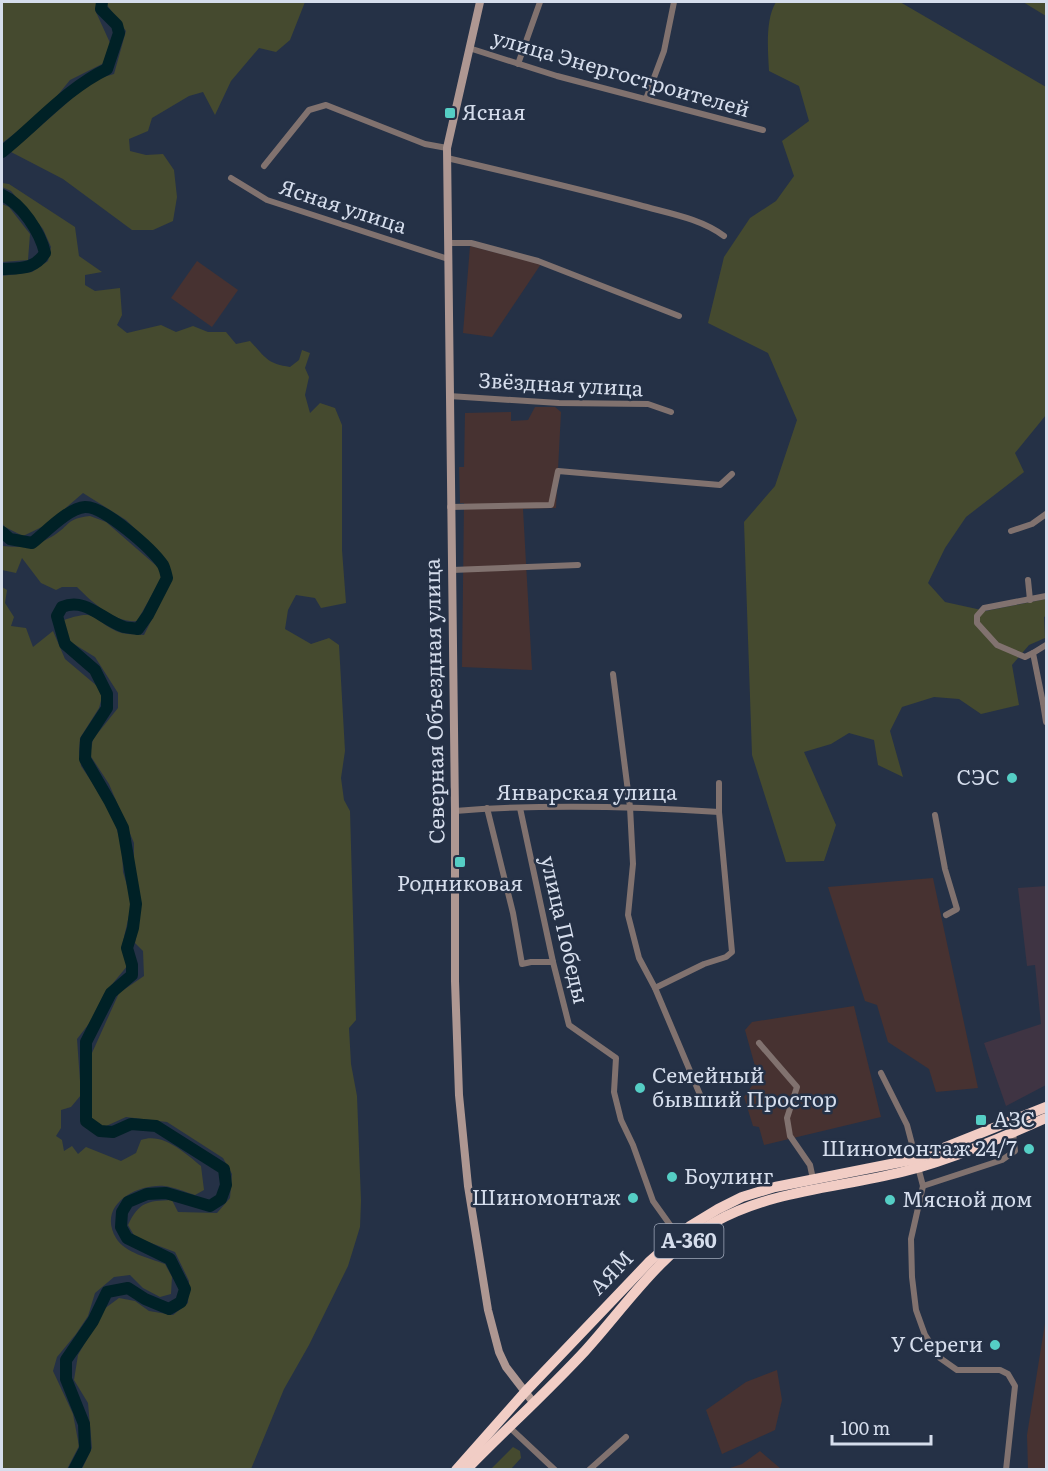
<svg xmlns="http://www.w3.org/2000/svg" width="1048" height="1471" viewBox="0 0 1048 1471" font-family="Literata,serif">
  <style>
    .commercial { fill: #3f3443 }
    .industrial { fill: #473231 }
    .green { fill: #454a2f }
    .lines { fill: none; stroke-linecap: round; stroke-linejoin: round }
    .stream { stroke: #002126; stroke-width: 2 }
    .river { stroke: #002126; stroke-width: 12 }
    .street { stroke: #81726f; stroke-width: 6 }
    .secondary { stroke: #ae9792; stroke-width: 8 }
    .highway { stroke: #f1cdc5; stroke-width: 10 }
    .poi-dot { fill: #55cec5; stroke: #253146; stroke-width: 2 }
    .labels { text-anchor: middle; stroke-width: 5; stroke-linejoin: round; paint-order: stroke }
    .shield { fill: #253146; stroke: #a0a9ba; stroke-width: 1.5 }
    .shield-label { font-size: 20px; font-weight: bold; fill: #d5ddec }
    .street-label { font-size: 21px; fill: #d5ddec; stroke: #253146 }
    .poi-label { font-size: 21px; fill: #d5ddec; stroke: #253146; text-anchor: start }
  </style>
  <rect width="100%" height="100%" fill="#253146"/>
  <path class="commercial" d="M1046,886V1085L1006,1106L984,1043L1041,1024L1035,965L1027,966L1018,888Z"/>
  <g class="industrial">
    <path d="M470,246L541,264L492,337L463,333Z"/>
    <path d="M197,261L238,290L212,327L171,298Z"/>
    <path d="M535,407H555L561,412L556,508L523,509L532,670L462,667L464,503H460L459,467H464L465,413L511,412V421L528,420Z"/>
    <path d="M933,878L978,1088L936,1092L929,1069L888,1042L877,1005L865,1001L828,887Z"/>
    <path d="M854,1006L881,1117L764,1145L759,1127L753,1126L744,1097L758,1077L745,1030L752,1022Z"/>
    <path d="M1046,1317V1469H1028L1027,1435Z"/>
    <path d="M777,1370L782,1400L775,1430L722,1454L706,1410L746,1382Z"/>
    <path d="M760,1451L781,1469H727L742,1464Z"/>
  </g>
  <g class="green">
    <path d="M2,2H97L95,10L111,45L104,63L70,80L44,112L2,143Z"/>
    <path d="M108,2H305L290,40L276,52L259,48L231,81L215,115L203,92L189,96L152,118L148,131L129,139L130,151L146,155L163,154L174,170L177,197L173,221L153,230H132L63,179L11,152L93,80L114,74L126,31L107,5Z"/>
    <path d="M776,2H900L1046,87V415L1015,453L1024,472L966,517L945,548L928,583L945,602L986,611L1046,599V616L1044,617L1045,638L1029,645L1012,665L1019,705L981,714L959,699L934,697L902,707L890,731L903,777L878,765L874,740L849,733L831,744L804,752L836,825L824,861L786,862L752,755L744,522L775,486L797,420L768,353L708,323L724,257L750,218L776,201L794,176L782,141L809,121L799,86L769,71C768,50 765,20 776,2Z"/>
    <path d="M1023,2H1046V16Z"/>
    <path d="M2,183L9,184L75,227L79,256L102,272L85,275V285L95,291L120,288L122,315L117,325L127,333L161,325L176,332L193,326L208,332H226L236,344L250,341C265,357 267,364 290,367L299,360L302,350L310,353L305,368L309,377L305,395L310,413L320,403L335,408L342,425V550L346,603L321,608L315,598L296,595L288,610L285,629L311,644L329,638L339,645L345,751L341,778L344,800L350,811L356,1020L349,1028L351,1064L357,1096L361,1201L360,1227L348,1266L309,1345L284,1389L251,1469H82L92,1448L88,1403L74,1380L78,1355L104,1309L119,1298L135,1301L149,1311L173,1315L188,1303L189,1281L175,1252L135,1237L128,1225C139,1202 147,1201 172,1200L178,1212L217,1213L230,1198L232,1174L223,1158L167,1122L126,1117L104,1127L92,1119V1053L119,993L144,976L143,951L135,943L140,916L134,866V843L109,784L90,755L93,739L118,708V693L95,657L69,641L64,620C97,609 90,618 116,631C124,635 136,634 144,635L172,579L161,554L126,520L83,493L46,525L23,536L5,527L2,523V276L32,272L48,261L51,247L43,229L11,191L2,187Z"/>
    <path d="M2,204L9,207L30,234L28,260L2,262Z"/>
    <path d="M90,516L106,522L160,569L161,579L137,621C114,623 92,602 77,587H62L56,590L41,583L22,558L16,573L2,570V546C22,548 34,547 53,536C71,525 65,519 90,516Z"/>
    <path d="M2,587L7,590L5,603L14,617L11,626L26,628L33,647L53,631L65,659L97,686L102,697L99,708L80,738L79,752L81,766L112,812L122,848L123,872L132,902L122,946L128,965L104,994L91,1021L77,1039L81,1095L71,1107L61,1110V1128L56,1136L62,1140L64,1151L72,1146L78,1154L86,1147L121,1161L136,1153L141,1140C163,1132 185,1153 201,1166L204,1190L195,1195C185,1192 174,1187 164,1186C135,1184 97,1206 116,1238C125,1253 149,1258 165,1264L172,1277L171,1294L160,1297L143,1288L130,1275L114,1277L95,1293L88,1316L76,1334L57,1357L53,1371L73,1414L79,1446L67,1469H2Z"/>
    <path d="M513,1447L520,1451L521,1458L511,1469H491Z"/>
  </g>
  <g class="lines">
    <path class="stream" d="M2,146L12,144"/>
    <g class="river">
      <path d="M2,152C37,124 66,89 107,69L119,33L117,25L101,9L102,2"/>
      <path d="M2,195C22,204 40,232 45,253C34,270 20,268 2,269"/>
      <path d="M2,532L10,539L32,543C45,533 68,508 85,507C104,506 152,549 163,565C165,569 166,574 167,578L148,615L138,629C133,628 128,628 124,627C102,620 86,597 62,607L57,616L65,644L95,670L107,694V708L86,740L85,759L110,802L123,828L136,904L133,928L127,948L132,965V975L111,993L86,1042V1121L100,1131L113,1132L131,1124L156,1126L224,1169L226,1185L221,1199L210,1206L166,1193L147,1194L128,1202L122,1212L121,1227L127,1238L170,1259L185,1289L181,1302L169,1309L145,1299L128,1288L107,1292L93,1321L66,1360V1379L84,1424L85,1449L74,1470"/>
    </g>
    <g class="street">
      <path d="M469,48L557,76L763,130"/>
      <path d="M518,64L540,2"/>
      <path d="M646,99L664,51L674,2"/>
      <path d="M447,158C511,173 575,188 639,205C667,213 700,218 724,236"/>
      <path d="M264,166L309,110L326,105L425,144L447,148"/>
      <path d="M231,178L267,200L448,259"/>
      <path d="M448,243H471L538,261L679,316"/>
      <path d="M449,396L559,403L648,404L671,412"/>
      <path d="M450,507L551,505L558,471L720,485L732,474"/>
      <path d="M1011,531L1032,524L1046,514"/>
      <path d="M452,570L578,565"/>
      <path d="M1028,580L1030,600"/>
      <path d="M1033,653L1025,657L997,645L977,623V616L984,608L1046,596"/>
      <path d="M613,674L630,807L633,864L628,915L639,958L655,988L701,1097"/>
      <path d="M1046,702L1043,703L1046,722"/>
      <path d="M1043,703L1033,653L1046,645"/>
      <path d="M487,808L513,913L522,964L531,962H553"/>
      <path d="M520,808L553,962L569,1025L616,1058L614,1092L621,1120L633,1145L653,1201L678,1236"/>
      <path d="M455,811C542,804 631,806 719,812"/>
      <path d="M935,815L945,869L957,909L946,915"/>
      <path d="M655,988L704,964L726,957L732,952L719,812V783"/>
      <path d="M759,1043L797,1087L787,1118L790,1136L810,1165L813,1179"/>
      <path d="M881,1073L907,1125L923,1186L911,1239L912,1277L916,1310L925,1335L940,1358L957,1370H1000L1008,1374L1015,1386L1006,1470"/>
      <path d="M923,1186L1002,1160L1015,1151L1013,1133"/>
      <path d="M508,1426L555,1470"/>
      <path d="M589,1470L626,1437"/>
    </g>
    <path class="secondary" d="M480,2L447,148L455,811V981L459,1095L468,1186L488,1310L499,1352L506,1367L533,1402"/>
    <g class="highway">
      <path d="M456,1470L525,1392L650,1261L690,1226L718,1209L742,1197L775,1187L916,1159L1046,1107"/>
      <path d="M466,1470C505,1430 547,1392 585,1351C625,1307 660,1253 713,1223C772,1190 838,1188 902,1172C950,1160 1001,1138 1046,1118"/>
    </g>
  </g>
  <g class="poi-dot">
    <rect x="444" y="107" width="12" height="12" rx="3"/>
    <circle cx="1012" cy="778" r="6"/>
    <rect x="454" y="856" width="12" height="12" rx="3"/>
    <circle cx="640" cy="1088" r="6"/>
    <rect x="975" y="1114" width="12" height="12" rx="3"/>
    <circle cx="1029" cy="1149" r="6"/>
    <circle cx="672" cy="1177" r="6"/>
    <circle cx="633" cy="1198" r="6"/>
    <circle cx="890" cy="1200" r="6"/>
    <circle cx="995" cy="1345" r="6"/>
  </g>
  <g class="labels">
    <rect class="shield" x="654.5" y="1224" width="69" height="34" rx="4.5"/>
    <g class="shield-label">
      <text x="689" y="1248">А-360</text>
    </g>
    <g class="street-label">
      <text transform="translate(621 74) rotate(16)" y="7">улица Энергостроителей</text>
      <text transform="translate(343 207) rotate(18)" y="7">Ясная улица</text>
      <text transform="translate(561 385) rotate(3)" y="7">Звёздная улица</text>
      <text transform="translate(435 701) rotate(-91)" y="7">Северная Объездная улица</text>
      <text x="587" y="800">Январская улица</text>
      <text transform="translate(564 930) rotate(77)" y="7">улица Победы</text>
      <text transform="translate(612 1273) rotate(-46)" y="7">АЯМ</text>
    </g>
    <g class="poi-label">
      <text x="462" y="120">Ясная</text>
      <text x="1000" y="785" text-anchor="end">СЭС</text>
      <text x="460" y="891" text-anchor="middle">Родниковая</text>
      <text x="652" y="1083">Семейный<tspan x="652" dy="24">бывший Простор</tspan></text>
      <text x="993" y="1127">АЗС</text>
      <text x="1017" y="1156" text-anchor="end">Шиномонтаж 24/7</text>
      <text x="684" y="1184">Боулинг</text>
      <text x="621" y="1205" text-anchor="end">Шиномонтаж</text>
      <text x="902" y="1207">Мясной дом</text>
      <text x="983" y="1352" text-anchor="end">У Сереги</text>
    </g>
  </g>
  <rect width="1048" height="1471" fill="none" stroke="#d5ddec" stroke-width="6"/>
  <path d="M832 1435v9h99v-9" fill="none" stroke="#d5ddec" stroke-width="3"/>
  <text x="841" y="1435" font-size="18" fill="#d5ddec" stroke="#253146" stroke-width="4.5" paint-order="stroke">100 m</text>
</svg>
